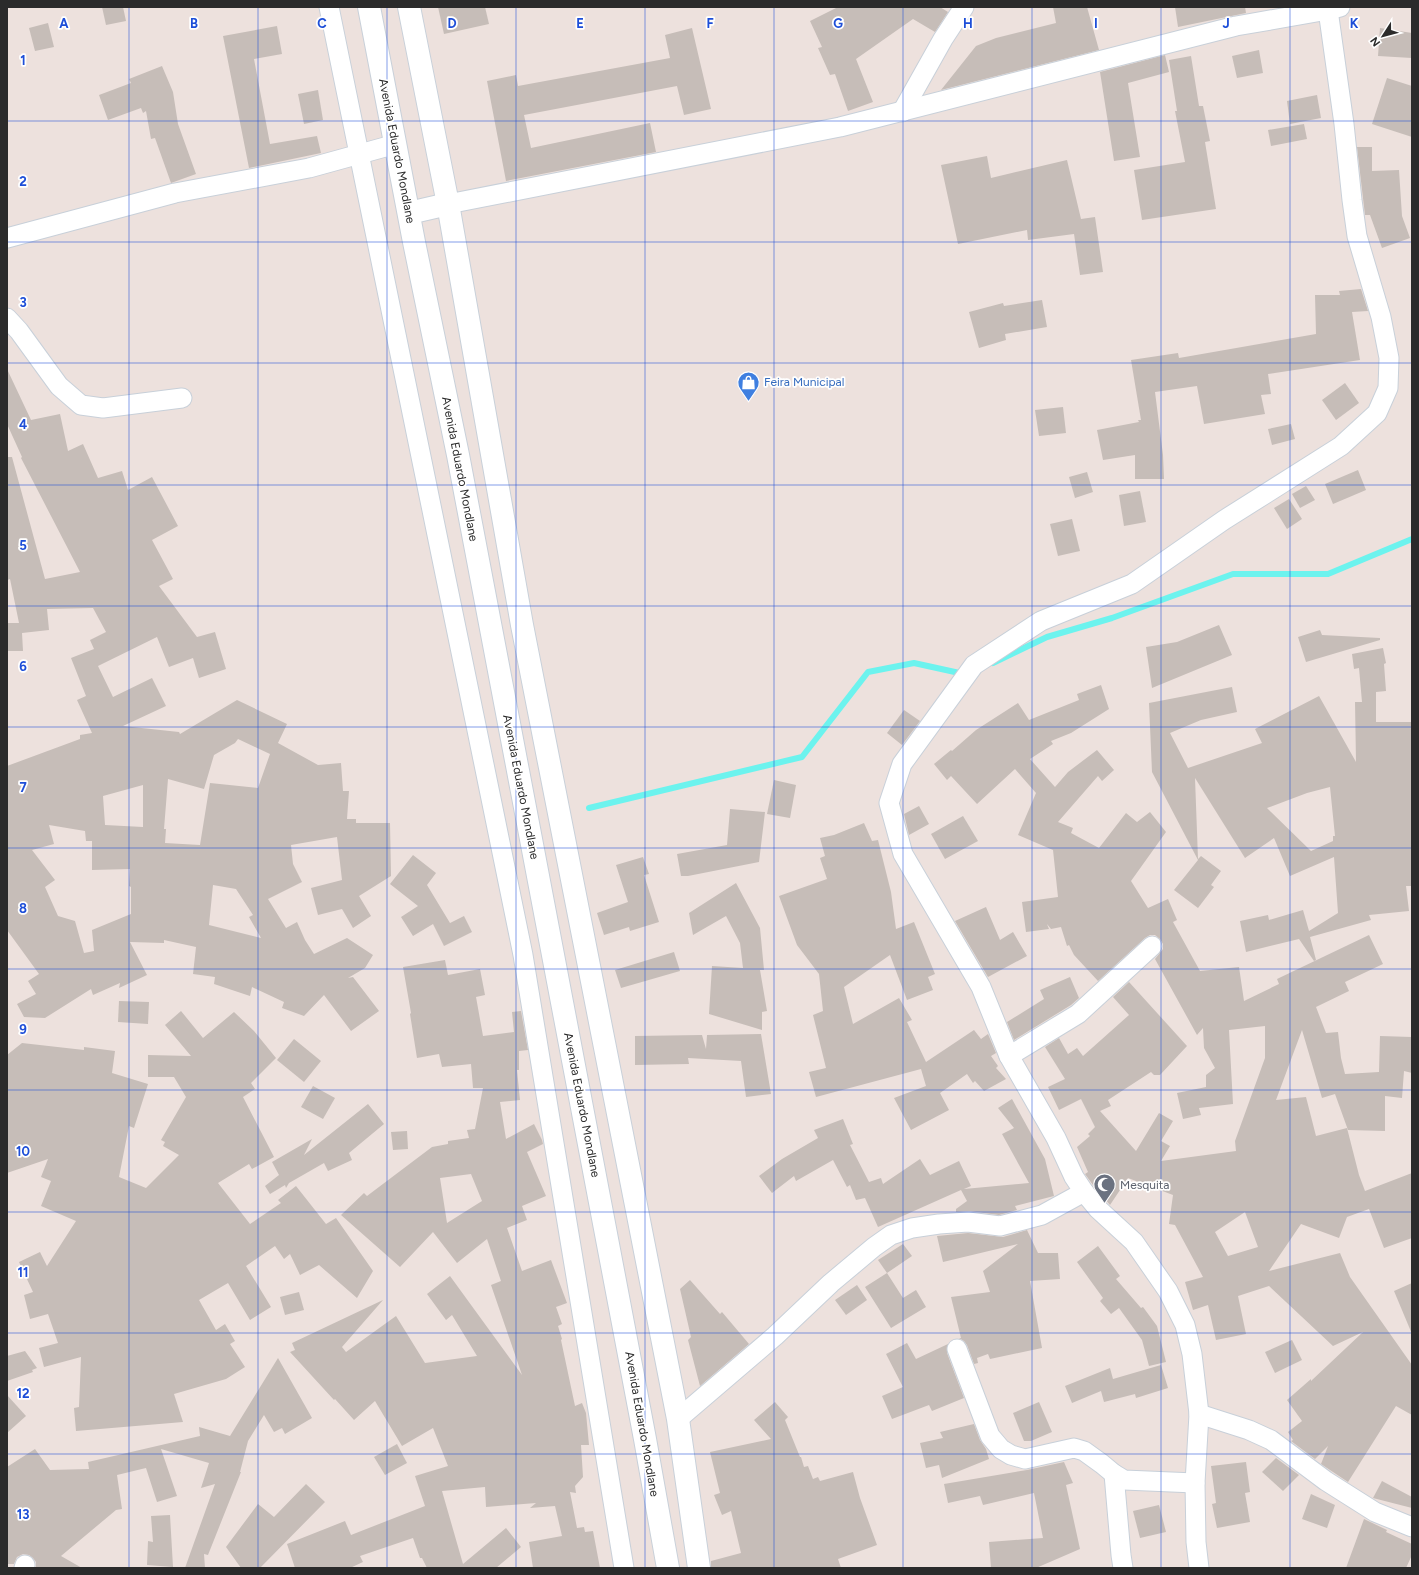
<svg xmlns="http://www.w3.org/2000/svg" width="1419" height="1575" viewBox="0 0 1419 1575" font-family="Figtree,sans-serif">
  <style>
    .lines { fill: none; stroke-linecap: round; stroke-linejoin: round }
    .stream { stroke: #6cf3ee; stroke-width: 6 }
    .building { fill: #c6bdb8; fill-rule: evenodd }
    .street-casing { stroke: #c8d0d9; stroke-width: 21 }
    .secondary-casing { stroke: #c8d0d9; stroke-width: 24 }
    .street { stroke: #fff; stroke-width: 19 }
    .secondary { stroke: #fff; stroke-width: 22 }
    .grid { fill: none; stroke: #1d4ed8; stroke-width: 1; stroke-opacity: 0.55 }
    .labels { text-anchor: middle; stroke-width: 3.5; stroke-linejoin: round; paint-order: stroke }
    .street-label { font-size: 12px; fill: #2b2b2b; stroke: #fff }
    .shop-label { font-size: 12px; fill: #366cbe; stroke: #fff; text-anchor: start }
    .worship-label { font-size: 12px; fill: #5b616d; stroke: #fff; text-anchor: start }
    .grid-label { font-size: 13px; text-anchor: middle; font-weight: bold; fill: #1d4ed8; stroke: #fff; stroke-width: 3.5; stroke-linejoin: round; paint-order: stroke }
  </style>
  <rect width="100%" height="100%" fill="#ede1dd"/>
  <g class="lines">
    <g class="stream">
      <path d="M993,663L1047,637L1112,618L1233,574H1328L1412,539"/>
      <path d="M589,808L802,757L868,672L914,663L964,674"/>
    </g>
  </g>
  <g class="building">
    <path d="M102,7H123L126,21L106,25Z"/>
    <path d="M438,7H485L489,24L444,34Z"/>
    <path d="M838,7H940L948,12L935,32L913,19L856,59L873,102L848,111L835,74L830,75L818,48L822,47L810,21Z"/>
    <path d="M1053,7H1087L1099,50L941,90L976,46L996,38L1056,23Z"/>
    <path d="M1175,7H1245L1246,13L1178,27Z"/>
    <path d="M48,23L54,47L35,51L29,28Z"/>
    <path d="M277,26L282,54L254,59L270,144L317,136L321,153L249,168L223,36Z"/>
    <path d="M692,28L711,109L684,115L677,86L524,115L531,148L650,123L656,152L506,181L487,81L516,75L518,86L670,58L665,35Z"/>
    <path d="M1380,28L1412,33V58L1378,56Z"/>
    <path d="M1259,50L1263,73L1237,78L1232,56Z"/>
    <path d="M1165,55L1169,72L1128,83L1140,157L1114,161L1100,72Z"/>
    <path d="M1191,56L1199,106H1203L1210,141L1205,142L1216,209L1142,220L1134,170L1185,162L1175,111H1177L1169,60Z"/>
    <path d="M162,66L173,92L178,124L196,174L171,183L155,138L151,139L146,111L143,113L141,108L108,120L99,95L131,83L129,79Z"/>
    <path d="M1387,78L1412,86V137L1372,124Z"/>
    <path d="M318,90L323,120L304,124L298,94Z"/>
    <path d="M1317,95L1321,118L1290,124L1287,101Z"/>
    <path d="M1304,124L1307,139L1271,146L1268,130Z"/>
    <path d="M1357,147H1372V171L1399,170L1402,216L1410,238L1382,248L1370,215H1365Z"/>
    <path d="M987,156L991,178L1067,160L1081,219L1095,217L1103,272L1080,275L1074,234L1028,240L1027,230L958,244L941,165Z"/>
    <path d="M1361,289L1368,311L1352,312L1360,360L1268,374L1271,394L1261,395L1265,414L1204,424L1197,386L1155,392L1163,455L1164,479H1135V455L1103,460L1097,430L1139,422L1138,420H1141L1131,360L1178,353L1179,358L1316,334L1315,295H1340L1339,291Z"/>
    <path d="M1042,300L1047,327L1005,334L1006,340L979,348L969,312L1003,303L1004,306Z"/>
    <path d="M7,369L31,420L60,414L68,451L83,444L98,478L122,471L128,490L152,477L178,526L152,540L173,579L159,586L197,637L215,632L226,669L199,678L193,658L169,667L157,637L98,666L113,697L152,678L166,706L123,726L179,732L180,734L237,700L287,724L278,743L318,765L341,763L343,791H349L347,819H356V823H390L391,876L359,896L371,916L353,928L342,909L318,915L311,888L342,880L337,837L291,845L293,864L302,882L268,899L286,928L297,922L305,940L314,954L347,938L373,955L365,968L348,978L353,977L379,1011L351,1031L324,995L304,1016L282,1008L284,1002L252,987L250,996L214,984L215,977L193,974L196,947L164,940V943L130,942L147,975L119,988L120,983L93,995L91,989L45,1018L24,1017L17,1004L36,994L28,981L39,974L7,930V766L80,739V735L92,733L77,700L86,696L71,658L94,649L90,640L106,632L93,608L47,609L49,630L22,633L23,651H7V623H19L10,579L7,580V457H12L45,579L80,572L21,458L22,457L7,424ZM238,739L270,754L258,788L210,783L200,845L165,843L166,829H164L168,779L204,789L214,755L235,743ZM143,785V827L105,825L103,796ZM49,825L85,831L86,841H92V870L130,869L129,886L131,887V914L92,930L94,951L84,953L75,921L58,916L45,887L55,880L32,850L54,844ZM213,885L236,889L253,915L249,917L261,938L209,925Z"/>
    <path d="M1345,383L1359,403L1336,420L1322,400Z"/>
    <path d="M1063,407L1066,433L1039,436L1035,410Z"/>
    <path d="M1291,424L1295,439L1272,445L1268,429Z"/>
    <path d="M1358,470L1366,490L1333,504L1325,484Z"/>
    <path d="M1087,472L1093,492L1075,498L1069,477Z"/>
    <path d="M1306,486L1315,500L1300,508L1292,494Z"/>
    <path d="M1140,491L1146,522L1124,526L1119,495Z"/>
    <path d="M1289,499L1302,519L1287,529L1274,508Z"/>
    <path d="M1072,519L1080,551L1058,556L1050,524Z"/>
    <path d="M1219,625L1232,655L1152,688L1146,647L1177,642Z"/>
    <path d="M1320,630L1322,635L1380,638V640L1306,662L1298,637Z"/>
    <path d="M1383,648L1386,663L1384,664L1386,691L1376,692V722H1412V886H1406L1409,911L1369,915L1371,920L1310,937L1316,960L1314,961L1299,939L1246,952L1240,921L1268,915L1269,920L1303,910L1309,931L1338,913L1334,857L1290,876L1274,838L1245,858L1195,778L1198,859L1201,856L1221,871L1211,885L1214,887L1198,908L1174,890L1198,860L1152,772L1149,703L1232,687L1237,712L1201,720L1170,733L1188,768L1262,743L1255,729L1319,696L1356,762L1355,702H1362L1359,668L1354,669L1352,654ZM1330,787L1335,836H1333V841L1311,851L1267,808L1307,793Z"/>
    <path d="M1101,685L1109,709L1071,733L1051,741L1053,744L1030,759L1055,787L1068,772L1097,750L1114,770L1102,781L1098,776L1058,822L1073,828L1071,833L1099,848L1126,813L1137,822L1150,812L1166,832L1131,881L1148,908L1168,899L1177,920L1173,922L1200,971L1239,967L1244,1001L1279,984L1277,979L1369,935L1383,964L1345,982L1349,991L1316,1007L1326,1033L1338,1032L1341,1058L1345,1074L1379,1072L1380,1036L1412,1037V1073L1404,1071L1402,1098L1385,1096V1131L1348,1130L1335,1094L1322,1098L1302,1030L1276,1100L1306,1097L1316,1136L1347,1128L1359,1175L1365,1191L1412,1173V1238L1384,1248L1369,1209L1347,1217L1339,1238L1301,1224L1269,1271L1340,1253L1350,1277L1412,1365V1415L1396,1406L1348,1482L1321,1464L1328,1446L1315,1459L1291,1441L1293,1440L1288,1432L1302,1421L1287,1400L1311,1379V1381L1363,1332L1333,1346L1269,1286L1238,1296L1246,1334L1216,1340L1208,1305L1193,1310L1185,1282L1203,1277L1175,1225L1169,1224L1173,1195L1128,1178L1110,1205L1093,1185L1085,1174L1088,1172L1077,1147L1090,1136L1088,1134L1095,1127L1081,1099L1059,1110L1048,1087L1065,1079L1045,1047L1059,1038L1068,1054L1077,1048L1083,1056L1129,1015L1113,997L1129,982L1187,1046L1160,1075H1154L1151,1072L1108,1100L1111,1106L1100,1111L1136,1151L1159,1113L1173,1121L1161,1141L1170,1146L1161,1161L1236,1151L1235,1141L1265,1058V1026L1229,1030L1233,1104L1199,1108L1201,1115L1183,1119L1177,1093L1206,1087V1075L1215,1068L1204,1048L1203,1028L1197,1035L1155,959L1163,949V944L1160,939L1155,935H1150L1145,938L1098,981L1074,955L1069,945L1067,946L1061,927L1051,929L1047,924L1049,929L1026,932L1022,902L1058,897L1053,850L1018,835L1036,793L1015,769L977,804L951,776L947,780L934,764L951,750L952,751L976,730L1018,703L1029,720L1079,700L1077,694ZM1245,1212L1258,1247L1228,1256L1215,1232Z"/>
    <path d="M904,710L920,721L902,745L887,733Z"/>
    <path d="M774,780L796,785L790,818L767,814Z"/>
    <path d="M919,806L929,824L909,835L904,814Z"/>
    <path d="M730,809L765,812L759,862L688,876H681L677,854L727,845Z"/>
    <path d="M963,816L978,841L945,859L931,834Z"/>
    <path d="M864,823L872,841L878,840L891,892L896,929L914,922L935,974L928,977L933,990L907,1000L890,955L844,987L853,1024L899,998L912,1020L907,1022L926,1062L974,1030L981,1039L988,1034L996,1053L991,1056L998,1066L996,1068L1006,1079L984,1091L975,1081L973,1083L967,1074L940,1093L949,1110L911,1130L894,1098L926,1086L921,1069L816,1097L809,1072L826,1068L813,1015L823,1011L819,974L797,945L779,896L827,879L820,858L825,856L820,838L834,835Z"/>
    <path d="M413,855L436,873L427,885L450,923L464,916L472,932L444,946L433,924L413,936L401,917L418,906L390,884Z"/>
    <path d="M643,857L649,874L644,875L659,922L630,931L629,927L604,935L597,913L628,902L616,865Z"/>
    <path d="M736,883L760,928L764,970H760L767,1011L762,1012V1030L709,1014L712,966L743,968L740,943L726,916L693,935L689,913Z"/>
    <path d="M986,907L1000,940L1013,932L1027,956L988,977L955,921Z"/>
    <path d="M674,952L680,971L621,988L615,970Z"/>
    <path d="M445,960L448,975L480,969L485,995L476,997L483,1036L514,1032L512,1012L521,1011L528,1050L519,1051V1070H517L520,1100L500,1102L506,1139L534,1124L542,1140L543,1144L527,1152L546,1196L522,1206L527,1220L507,1228L522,1271L551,1260L567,1303L556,1307L562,1324L558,1326L562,1339L561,1340L575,1406L582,1403L586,1413L589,1445H581L583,1477L575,1486L576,1493L570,1492L577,1528L584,1527L585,1532L593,1531L600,1568H533L529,1542L562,1536L555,1506L530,1508L536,1503L486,1507L485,1487L442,1491L463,1564L506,1528L521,1547L496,1568H427L422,1558H420L413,1538L360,1556L363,1562L350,1568H295L287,1544L345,1521L351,1535L425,1506L415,1476L448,1466L433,1428L402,1446L375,1401L354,1420L335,1399L334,1400L290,1352L295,1350L292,1343L383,1300L342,1347L346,1352L396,1316L425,1363L477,1356L452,1315L446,1320L427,1294L450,1276L522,1375L491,1285L501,1281L487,1239L457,1263L433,1232L400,1267L341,1215L364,1193L367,1196L432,1147L448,1144V1141L469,1138L467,1130L475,1129L483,1088H473L471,1064L442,1067L439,1054L417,1058L410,1014L411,1013L403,967ZM471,1174L482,1201L447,1223L440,1178Z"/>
    <path d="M1070,977L1079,998L1071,1005L1014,1040L1007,1022L1044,999L1040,990Z"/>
    <path d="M119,1001L149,1002L148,1024L118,1022Z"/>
    <path d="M181,1011L203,1038L234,1012L254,1031L276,1058L251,1083L255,1089L243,1097L274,1157L252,1169L249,1164L218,1183L250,1224L281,1203L278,1200L296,1186L326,1224L336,1218L373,1271L357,1298L319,1265L300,1275L290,1254L284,1259L275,1246L246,1266L271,1307L250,1320L228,1283L199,1300L216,1330L225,1324L235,1341L230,1344L245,1367L226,1379L174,1394L183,1422L76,1431L74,1408L79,1407L81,1357L44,1367L39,1348L58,1343L48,1314L30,1319L24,1295L33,1292L19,1262L40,1252L47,1266L76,1221L41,1206L51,1181L41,1177L48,1159L7,1173V1055L22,1043L84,1050V1047L115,1051L112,1073L148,1084L134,1128L129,1126L119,1177L146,1188L179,1155L163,1146L165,1142L161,1140L186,1097L174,1077H148V1055L191,1056L165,1025Z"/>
    <path d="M761,1034L771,1094L746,1097L741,1061L688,1058L689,1064L635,1065V1036L702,1035L706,1049L707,1035Z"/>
    <path d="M294,1039L321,1061L304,1082L277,1060Z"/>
    <path d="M313,1086L335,1098L323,1119L301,1107Z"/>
    <path d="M1012,1099L1045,1159L1054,1196L1015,1206L1017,1210L999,1215L969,1211L956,1212V1209L967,1201L961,1190L878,1227L865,1198L856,1200L850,1185L847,1187L833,1160L796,1181L794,1176L772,1193L759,1176L782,1159L818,1138L814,1130L843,1119L853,1144L850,1145L869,1182L881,1178L883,1184L920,1159L930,1175L959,1161L971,1186L964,1189L1029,1183L1002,1134L1014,1128L998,1108Z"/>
    <path d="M368,1104L384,1124L349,1153L352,1160L328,1171L324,1163L289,1183L286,1188L285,1185L270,1194L265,1186L279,1175L272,1162L312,1139L304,1155Z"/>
    <path d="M407,1131L408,1149L393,1150L391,1132Z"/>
    <path d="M1027,1230L1038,1253H1058L1060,1279L1030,1281L1042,1348L990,1359L988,1354L977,1358L978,1363L974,1364L967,1345L964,1341L959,1338H961L951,1297L990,1292L983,1271L1018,1244L943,1262L937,1236L968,1233L1003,1237Z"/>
    <path d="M903,1244L912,1256L887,1273L878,1260Z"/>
    <path d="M1098,1246L1120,1276L1116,1279L1141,1308L1143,1307L1157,1326L1166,1362L1149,1366L1142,1340L1119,1308L1111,1314L1100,1301L1103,1298L1077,1262Z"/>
    <path d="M887,1273L903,1298L916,1290L926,1307L891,1328L865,1287Z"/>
    <path d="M690,1280L720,1314L722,1312L749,1344L700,1386L688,1340L691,1337L680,1289Z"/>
    <path d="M1412,1283V1334L1394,1291Z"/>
    <path d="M857,1285L867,1300L846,1315L835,1300Z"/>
    <path d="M299,1292L304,1310L285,1315L280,1297Z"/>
    <path d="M1292,1340L1302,1360L1275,1373L1265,1352Z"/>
    <path d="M907,1343L916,1359L948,1344L947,1353L964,1398L932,1411L929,1405L892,1419L882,1396L903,1387L886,1354Z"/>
    <path d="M25,1351L37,1368L32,1370L33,1372L7,1381V1356Z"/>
    <path d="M278,1358L312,1418L285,1434L282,1428L274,1432L264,1415L248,1441L240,1472H241L208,1555L204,1554L205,1568H185L215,1484L201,1488L209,1463L161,1449L177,1496L157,1502L146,1468L117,1475L122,1509L116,1510L61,1556L82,1568H36V1562L33,1558L29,1555L23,1554L17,1557L14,1564H7V1467L35,1449L50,1470L89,1469L88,1462L200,1436L199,1427L230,1436Z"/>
    <path d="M1161,1365L1168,1388L1136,1398L1135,1394L1104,1402L1101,1391L1072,1403L1065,1386L1110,1368L1113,1379Z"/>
    <path d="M7,1395L26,1416L7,1433Z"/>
    <path d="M775,1402L788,1417L785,1420L800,1457H801L804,1467L808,1466L813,1479L818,1477L820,1481L853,1472L860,1498L877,1545L838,1559L841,1568H711V1561L741,1553L731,1511L722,1515L714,1495L720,1493L710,1452L771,1439L754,1420Z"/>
    <path d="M1039,1402L1052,1432L1031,1441H1024L1013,1413Z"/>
    <path d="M974,1424L980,1440L986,1449L989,1459L942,1478L939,1465L926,1468L920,1443L943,1438L940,1432Z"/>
    <path d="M397,1444L407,1463L385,1475L374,1457Z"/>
    <path d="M1276,1458L1299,1475L1283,1491L1262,1472Z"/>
    <path d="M1064,1462L1073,1483L1066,1485L1080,1549L1036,1568H991L989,1542L1043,1538L1034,1493L983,1505L980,1496L948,1503L944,1484L1027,1470Z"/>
    <path d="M1246,1462L1250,1492L1245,1493L1250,1522L1217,1528L1212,1504L1216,1503L1211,1466Z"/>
    <path d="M1382,1481L1412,1497V1508L1373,1498Z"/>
    <path d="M306,1484L325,1502L260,1568H241L226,1547L258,1504L274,1517Z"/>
    <path d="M1311,1494L1335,1505L1327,1528L1302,1519Z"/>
    <path d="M1159,1505L1166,1532L1140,1538L1133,1511Z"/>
    <path d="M170,1515L173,1567L147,1565L148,1541L153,1542L151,1516Z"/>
    <path d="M1364,1519L1387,1530L1386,1532L1412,1544V1555L1406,1568H1346Z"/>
  </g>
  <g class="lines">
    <defs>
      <g id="street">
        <path d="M329,7L523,955L624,1568"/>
        <path d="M902,112L943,39L964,7"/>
        <path d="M448,204L840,127L1236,26L1328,10L1340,7"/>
        <path d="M7,238L175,193L309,168L396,144"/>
        <path d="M7,318L19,331L59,386L81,405L103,408L182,398"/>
        <path d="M1009,1056L1078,1014L1152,946"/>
        <path d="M957,1349L990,1436L1001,1449L1011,1455L1025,1459L1074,1448L1084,1451L1102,1464L1114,1474L1124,1480L1195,1483"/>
        <path d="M1199,1414L1249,1430L1271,1440L1326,1481L1375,1512L1412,1527"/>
        <path d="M678,1419L775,1336L831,1283L874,1247L891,1235L912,1228L939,1224L968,1222L1000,1226L1042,1215L1084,1192"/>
        <path d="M1114,1474L1121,1555L1123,1568"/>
        <path d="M24,1568L25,1565"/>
        <path d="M1199,1568L1196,1542L1195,1483L1199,1414L1192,1354L1185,1325L1168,1291L1134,1242L1098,1209L1084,1192L1074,1177L1056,1138L1009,1056L981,987L903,854L889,803L902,764L974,665L1041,621L1132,584L1224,520L1341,446L1377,413L1388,388L1389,358L1381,317L1357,236L1352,200L1344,124L1328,10"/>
      </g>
      <g id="secondary">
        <path d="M369,7L414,242L458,455L645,1439L668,1568"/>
        <path d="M409,7L448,204L522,625L678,1419L699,1568"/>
        <path d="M409,213L448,204"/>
      </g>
    </defs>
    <use href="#street" class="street-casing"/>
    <use href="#secondary" class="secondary-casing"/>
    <use href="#street" class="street"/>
    <use href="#secondary" class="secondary"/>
  </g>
  <path class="grid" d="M129,7V1568M258,7V1568M387,7V1568M516,7V1568M645,7V1568M774,7V1568M903,7V1568M1032,7V1568M1161,7V1568M1290,7V1568M7,121H1412M7,242H1412M7,363H1412M7,485H1412M7,606H1412M7,727H1412M7,848H1412M7,969H1412M7,1090H1412M7,1212H1412M7,1333H1412M7,1454H1412"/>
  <defs>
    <symbol id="shop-pin" viewBox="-11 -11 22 30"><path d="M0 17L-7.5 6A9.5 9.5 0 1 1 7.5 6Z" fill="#3f7fe0" stroke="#fff"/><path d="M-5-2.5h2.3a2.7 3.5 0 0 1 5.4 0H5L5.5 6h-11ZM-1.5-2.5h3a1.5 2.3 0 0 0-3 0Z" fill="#fff"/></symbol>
    <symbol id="mosque-pin" viewBox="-11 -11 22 30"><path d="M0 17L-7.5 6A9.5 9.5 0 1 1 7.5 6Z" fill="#6b7280" stroke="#fff"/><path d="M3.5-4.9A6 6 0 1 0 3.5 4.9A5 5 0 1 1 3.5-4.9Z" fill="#fff"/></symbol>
  </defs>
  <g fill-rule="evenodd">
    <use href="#shop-pin" x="736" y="370" width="25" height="34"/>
    <use href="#mosque-pin" x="1092" y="1172" width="25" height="34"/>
  </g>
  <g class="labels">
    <g class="street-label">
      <text transform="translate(397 151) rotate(79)" y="4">Avenida Eduardo Mondlane</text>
      <text transform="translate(460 469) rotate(79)" y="4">Avenida Eduardo Mondlane</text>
      <text transform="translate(521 787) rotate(79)" y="4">Avenida Eduardo Mondlane</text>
      <text transform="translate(582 1105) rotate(79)" y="4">Avenida Eduardo Mondlane</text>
      <text transform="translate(642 1424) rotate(80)" y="4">Avenida Eduardo Mondlane</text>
    </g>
    <g class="shop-label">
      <text x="764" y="386">Feira Municipal</text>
    </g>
    <g class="worship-label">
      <text x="1120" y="1189">Mesquita</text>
    </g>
  </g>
  <g class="grid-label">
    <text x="64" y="28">A</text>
    <text x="194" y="28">B</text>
    <text x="322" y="28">C</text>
    <text x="452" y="28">D</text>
    <text x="580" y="28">E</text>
    <text x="710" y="28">F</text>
    <text x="838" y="28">G</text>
    <text x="968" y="28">H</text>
    <text x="1096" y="28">I</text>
    <text x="1226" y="28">J</text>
    <text x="1354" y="28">K</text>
    <text x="23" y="65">1</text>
    <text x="23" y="186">2</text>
    <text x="23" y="307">3</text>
    <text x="23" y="429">4</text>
    <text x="23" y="550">5</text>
    <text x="23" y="671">6</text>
    <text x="23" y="792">7</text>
    <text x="23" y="913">8</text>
    <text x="23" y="1034">9</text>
    <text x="23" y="1156">10</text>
    <text x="23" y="1277">11</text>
    <text x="23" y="1398">12</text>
    <text x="23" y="1519">13</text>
  </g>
  <rect width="1419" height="1575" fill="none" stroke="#2b2b2b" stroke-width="16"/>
  <g transform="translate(1383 36) rotate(234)" stroke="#ffffff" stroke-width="3" paint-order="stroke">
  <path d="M0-3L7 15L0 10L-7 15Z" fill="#2b2b2b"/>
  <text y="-6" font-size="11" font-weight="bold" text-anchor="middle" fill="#2b2b2b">N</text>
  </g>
</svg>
